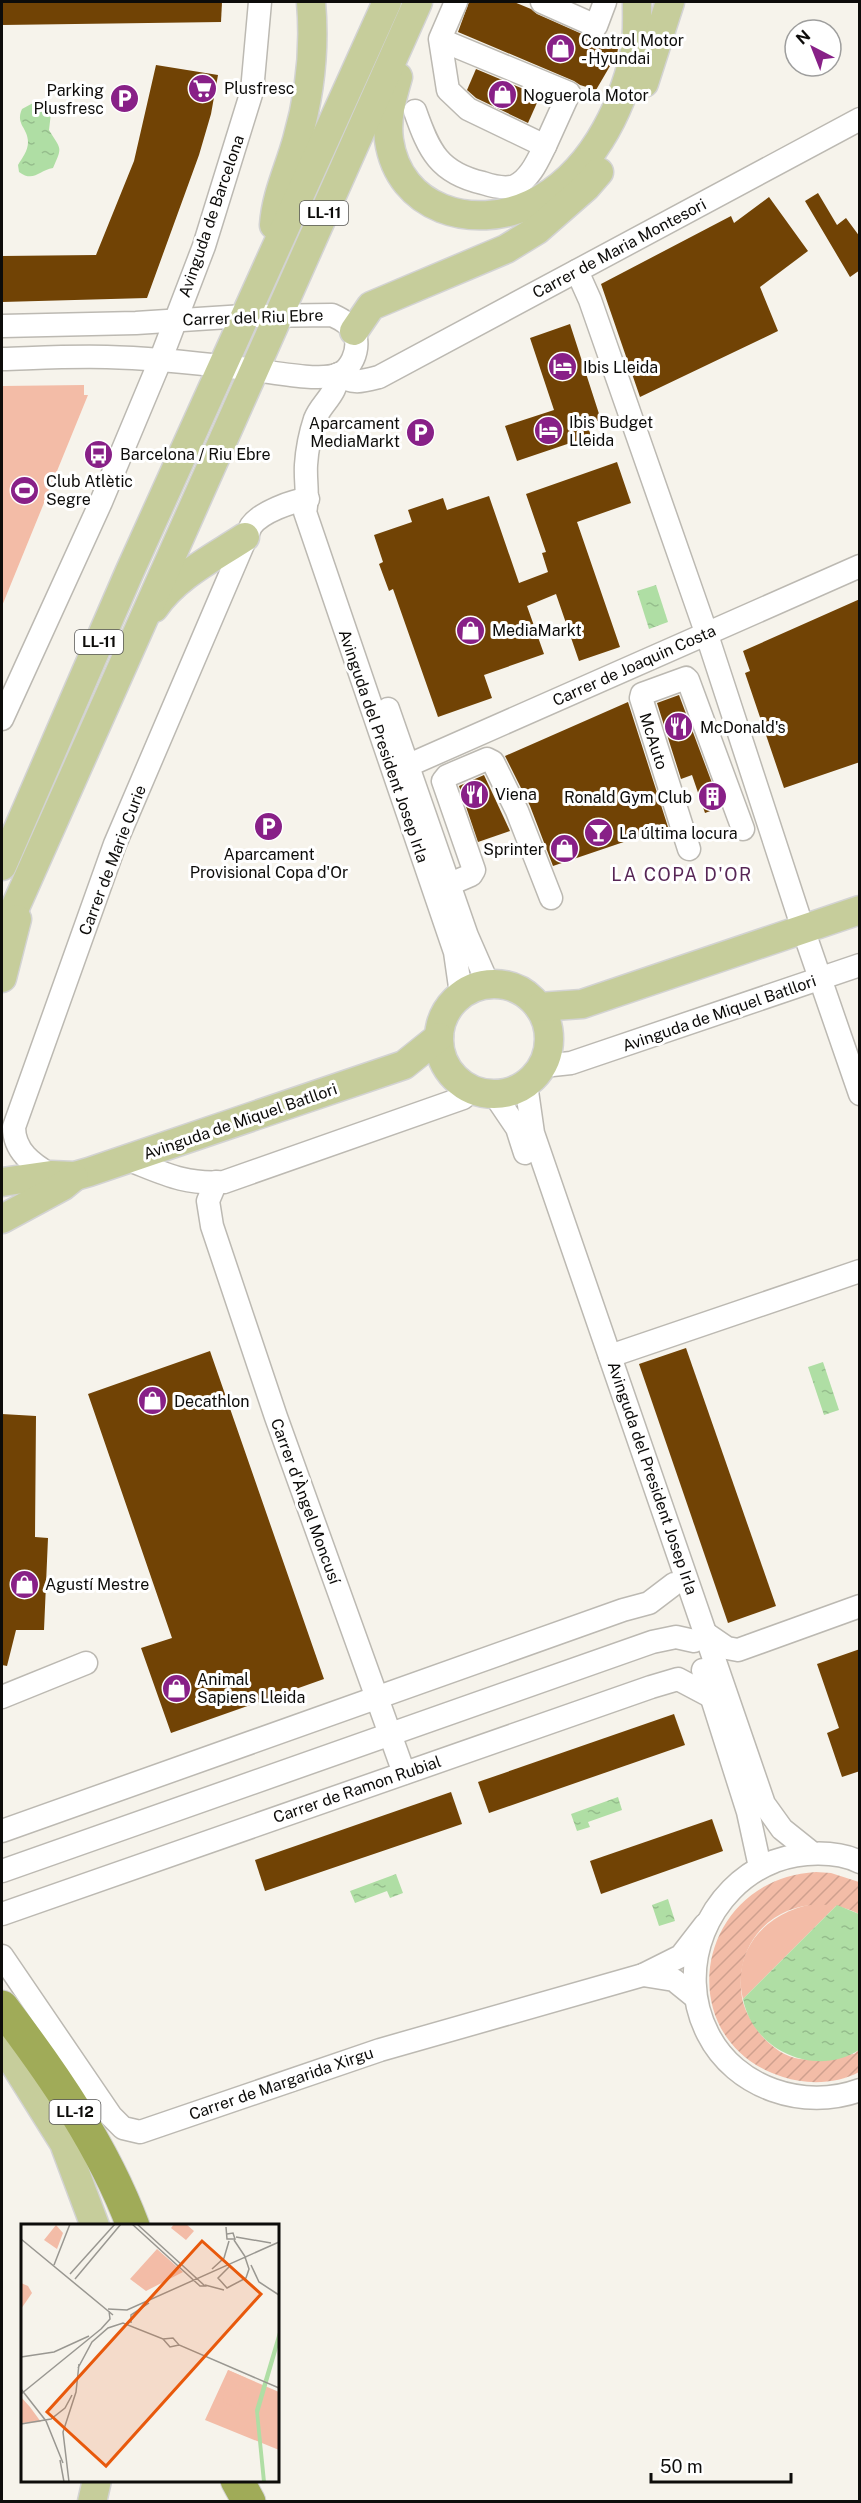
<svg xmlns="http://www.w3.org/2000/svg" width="861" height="2503" viewBox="0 0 861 2503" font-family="'Public Sans',sans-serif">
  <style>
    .green { fill: #f3bca7 }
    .garden { fill: url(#garden-furrows) }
    .water { fill: url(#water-ripples) }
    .building { fill: #714305 }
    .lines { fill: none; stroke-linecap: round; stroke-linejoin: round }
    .minor-casing { stroke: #bcb9b2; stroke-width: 25 }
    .major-casing { stroke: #d3d3d3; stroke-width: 31 }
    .highway-casing { stroke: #d3d3d3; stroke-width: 35 }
    .minor { stroke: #fff; stroke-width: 22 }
    .major { stroke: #c6cd9b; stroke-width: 28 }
    .highway { stroke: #a0ab58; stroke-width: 33 }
    .labels { text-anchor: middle; stroke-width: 6; stroke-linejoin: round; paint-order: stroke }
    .shield { fill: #fff; stroke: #565554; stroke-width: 1.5 }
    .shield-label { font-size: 15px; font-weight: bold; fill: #0d0c0a }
    .poi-label { font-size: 16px; fill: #0d0c0a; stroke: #fff; text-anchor: start }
    .street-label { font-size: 16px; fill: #0d0c0a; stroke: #fff }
    .neighbourhood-label { font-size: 18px; letter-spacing: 1.5px; fill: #572656; stroke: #fff }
    .inset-road { fill: none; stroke: #999791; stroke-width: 1.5 }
    .view { fill: #e8590c; fill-opacity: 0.15; stroke: #e8590c; stroke-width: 3 }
    .inset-edge { fill: none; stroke: #0d0c0a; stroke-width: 3 }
  </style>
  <defs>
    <pattern id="garden-furrows" width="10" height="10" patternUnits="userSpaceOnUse" patternTransform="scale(1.5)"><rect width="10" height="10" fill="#f3bca7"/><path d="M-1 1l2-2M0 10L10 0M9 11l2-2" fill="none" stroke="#cfa08e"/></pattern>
    <pattern id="water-ripples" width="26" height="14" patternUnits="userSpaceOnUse" patternTransform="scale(1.5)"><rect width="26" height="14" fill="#afdea4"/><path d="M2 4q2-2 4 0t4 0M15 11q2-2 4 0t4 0" fill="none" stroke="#95bd8c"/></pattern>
  </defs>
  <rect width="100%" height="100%" fill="#f6f3eb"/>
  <g class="green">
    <path d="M84,385V395H88L2,606V386Z"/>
    <path d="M822,1903L837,1905L743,1999C730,1946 772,1907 822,1903Z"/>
  </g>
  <path class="garden" d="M816,1872L831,1873L859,1882V1914C812,1890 752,1913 742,1968C740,1980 740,1996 745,2008C747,2015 753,2022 756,2028C765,2042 783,2057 800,2059C817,2061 837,2055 854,2054L859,2050V2072C837,2084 807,2085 783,2077C668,2041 694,1879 816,1872Z"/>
  <g class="water">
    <path d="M33,103L45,106L51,113L49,130C61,150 63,146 53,168C39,170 34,183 19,172L18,165C22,158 28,151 28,142C28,128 15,124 22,109Z"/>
    <path d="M656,585L668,622L649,629L637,591Z"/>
    <path d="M823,1362L839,1410L824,1415L808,1367Z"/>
    <path d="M618,1797L622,1810L588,1822L590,1827L577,1831L571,1814Z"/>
    <path d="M396,1874L403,1893L390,1898L387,1891L355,1903L350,1891Z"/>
    <path d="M668,1899L675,1921L659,1926L652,1905Z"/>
    <path d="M837,1905L859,1914V2050C815,2078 753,2051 743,1999Z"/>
  </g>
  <g class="building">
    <path d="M2,2H222L221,22L2,25Z"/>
    <path d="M469,2H514L531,9L537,14L591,38L603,37L619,43L617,54L596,90L580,85L574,81L458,32Z"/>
    <path d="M156,65L218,75L211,114L199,155L147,298L2,302V256L96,255L134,161Z"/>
    <path d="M476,69L540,96L528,123L476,98L467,90Z"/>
    <path d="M818,193L837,225L846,218L860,237V270L850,277L805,201Z"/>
    <path d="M769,197L808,251L760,287L778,331L640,397L601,284L731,216L734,223Z"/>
    <path d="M570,324L601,420L587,424L591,436L517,461L505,426L554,410L530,338Z"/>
    <path d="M617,462L631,503L577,522L620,647L579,661L556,594L527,606L544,654L484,675L492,698L438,717L393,589L389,591L379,564L383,562L374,535L412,522L408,510L443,498L447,510L489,496L519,583L548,572L542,553L546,552L526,494Z"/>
    <path d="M860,599V762L784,788L745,673L750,671L743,651Z"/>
    <path d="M679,695L721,807L705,813L692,775L681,779L657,703Z"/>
    <path d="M628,702L668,827L553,866L530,806L505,756Z"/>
    <path d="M484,775L510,831L478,842L459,786Z"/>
    <path d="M686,1348L776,1606L728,1623L639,1364Z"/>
    <path d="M210,1351L324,1679L171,1733L141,1648L172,1638L88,1394Z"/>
    <path d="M2,1414L36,1416L35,1537L48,1538L44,1630H16L7,1666L2,1665Z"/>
    <path d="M860,1649V1771L842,1777L827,1733L839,1728L817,1664Z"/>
    <path d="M674,1714L685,1745L489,1813L478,1782Z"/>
    <path d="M451,1792L462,1824L265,1891L255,1860Z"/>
    <path d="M712,1819L723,1851L601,1894L590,1861Z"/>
  </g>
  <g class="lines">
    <defs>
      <g id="minor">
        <path d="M542,2L596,26L605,2"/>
        <path d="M441,40L569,93L545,146"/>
        <path d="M415,111C429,151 439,173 483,183C492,186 506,189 515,186C530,179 538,160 545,146L468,109L448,90L440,39L456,2"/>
        <path d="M577,271L590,300L706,632L803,929L860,1094"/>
        <path d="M2,326L136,323L244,316L332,315C343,320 354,326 356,339C358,352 351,369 339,374C319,383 262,370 239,368C196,363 150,358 107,357C72,356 36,358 2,359"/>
        <path d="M339,374C351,385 364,381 379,377L860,119"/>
        <path d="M336,375C339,393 321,403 315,419C310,434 307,450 306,465C305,482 309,496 305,512L455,952L461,994"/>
        <path d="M388,709L467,936L488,984"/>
        <path d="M2,719L101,502L160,361L204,246L252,91L260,2"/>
        <path d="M409,765L860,566"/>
        <path d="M689,849L641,698L642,694L686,678L688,680L743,829"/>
        <path d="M450,884L471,875L474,870L443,781L447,776L487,759L493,762L517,811L551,898"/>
        <path d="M543,1066L571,1063L860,965"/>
        <path d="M526,1084L533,1133L764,1804L782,1829L812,1853"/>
        <path d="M494,1094L517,1128L525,1153"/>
        <path d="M127,1159C163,1173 184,1185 224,1182L463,1098L472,1090"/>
        <path d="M51,1175C32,1164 14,1151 14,1127L115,844L251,526C261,512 292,501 308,499"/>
        <path d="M216,1182L208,1201L212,1226L276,1417L404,1773"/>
        <path d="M610,1356L860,1271"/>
        <path d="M708,1635L727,1648L738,1650L860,1606"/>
        <path d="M703,1670L748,1812L760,1867"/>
        <path d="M2,1697L86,1663"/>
        <path d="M2,1831L623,1610L649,1603L674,1584"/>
        <path d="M860,1862C835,1850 800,1852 775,1861C708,1887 674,1968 708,2034C735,2088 804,2111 860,2090"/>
        <path d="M2,1871L652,1642L676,1637L694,1641"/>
        <path d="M2,1914L651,1687L678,1679L712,1697"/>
        <path d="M2,1956L111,2116L123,2128L140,2132L380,2050L643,1975L681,1956L705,1925"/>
        <path d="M643,1975L674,1980L695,1997"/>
      </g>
      <g id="major">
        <path d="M398,77C392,98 386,118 389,140C399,210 473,231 531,204C589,177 622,111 635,51C638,35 637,18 637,2"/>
        <path d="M644,83L670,2"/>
        <path d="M274,225C276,195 289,169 297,140C310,95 315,48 311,2"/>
        <path d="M354,331L371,306L506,249L537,230L586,187L599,172"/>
        <path d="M154,608C176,576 213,558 245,537"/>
        <path d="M2,866L129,573L387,2"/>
        <path d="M2,937L418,2"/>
        <path d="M2,978L17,919"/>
        <circle cx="494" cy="1039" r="55"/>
        <path d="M539,1007L582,1004L860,910"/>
        <path d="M2,1182L51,1175L75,1176L89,1172L404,1065L439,1037"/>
        <path d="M2,1219L63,1186L74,1177"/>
        <path d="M2,2044L64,2143L95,2226"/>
        <path d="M92,2502L97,2480"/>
      </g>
      <g id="highway">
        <path d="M2,2007C53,2074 103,2146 133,2226"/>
        <path d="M237,2480L249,2502"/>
      </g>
    </defs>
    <use href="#minor" class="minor-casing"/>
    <use href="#major" class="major-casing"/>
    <use href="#highway" class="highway-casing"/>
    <use href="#minor" class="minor"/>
    <use href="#major" class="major"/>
    <use href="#highway" class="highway"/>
  </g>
  <defs>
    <symbol id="shop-disc" viewBox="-11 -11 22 22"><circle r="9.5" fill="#882087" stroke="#fff"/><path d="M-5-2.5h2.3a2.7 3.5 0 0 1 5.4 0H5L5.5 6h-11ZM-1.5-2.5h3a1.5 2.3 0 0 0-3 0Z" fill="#fff"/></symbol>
    <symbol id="supermarket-disc" viewBox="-11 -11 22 22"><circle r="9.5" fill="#882087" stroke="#fff"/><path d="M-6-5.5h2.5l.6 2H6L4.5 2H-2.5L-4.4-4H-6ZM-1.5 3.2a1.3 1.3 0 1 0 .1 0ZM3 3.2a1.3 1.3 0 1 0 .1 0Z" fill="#fff"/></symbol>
    <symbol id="parking-disc" viewBox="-11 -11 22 22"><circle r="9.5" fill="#882087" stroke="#fff"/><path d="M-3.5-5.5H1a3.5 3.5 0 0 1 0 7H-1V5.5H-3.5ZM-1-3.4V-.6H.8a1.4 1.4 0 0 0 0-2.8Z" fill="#fff"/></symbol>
    <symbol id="hotel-disc" viewBox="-11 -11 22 22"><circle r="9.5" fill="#882087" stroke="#fff"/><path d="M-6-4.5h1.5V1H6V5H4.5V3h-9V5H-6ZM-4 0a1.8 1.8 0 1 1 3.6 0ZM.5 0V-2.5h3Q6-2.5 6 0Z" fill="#fff"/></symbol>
    <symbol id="bus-disc" viewBox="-11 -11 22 22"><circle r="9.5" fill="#882087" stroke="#fff"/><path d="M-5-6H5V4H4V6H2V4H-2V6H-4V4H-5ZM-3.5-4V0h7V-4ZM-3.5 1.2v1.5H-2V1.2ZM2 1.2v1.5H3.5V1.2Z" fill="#fff"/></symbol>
    <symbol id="stadium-disc" viewBox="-11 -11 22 22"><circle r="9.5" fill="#882087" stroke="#fff"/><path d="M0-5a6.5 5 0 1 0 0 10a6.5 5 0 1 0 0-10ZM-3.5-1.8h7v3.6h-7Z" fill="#fff"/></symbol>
    <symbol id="restaurant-disc" viewBox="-11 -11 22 22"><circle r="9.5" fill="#882087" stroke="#fff"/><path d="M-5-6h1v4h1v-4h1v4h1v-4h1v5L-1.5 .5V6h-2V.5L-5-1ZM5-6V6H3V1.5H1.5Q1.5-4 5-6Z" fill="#fff"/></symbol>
    <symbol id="building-disc" viewBox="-11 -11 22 22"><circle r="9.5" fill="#882087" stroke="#fff"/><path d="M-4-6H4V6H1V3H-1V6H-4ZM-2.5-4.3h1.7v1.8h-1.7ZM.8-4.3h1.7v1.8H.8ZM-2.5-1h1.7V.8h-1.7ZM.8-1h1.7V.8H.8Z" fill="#fff"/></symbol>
    <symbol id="bar-disc" viewBox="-11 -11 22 22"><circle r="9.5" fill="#882087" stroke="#fff"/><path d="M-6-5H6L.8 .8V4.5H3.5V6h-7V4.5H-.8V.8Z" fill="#fff"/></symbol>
  </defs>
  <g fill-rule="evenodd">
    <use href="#shop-disc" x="544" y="32" width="33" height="33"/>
    <use href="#supermarket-disc" x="186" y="72" width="33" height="33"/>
    <use href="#shop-disc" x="486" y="78" width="33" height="33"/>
    <use href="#parking-disc" x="108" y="82" width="33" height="33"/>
    <use href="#hotel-disc" x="546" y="350" width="33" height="33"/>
    <use href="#hotel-disc" x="532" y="414" width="33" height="33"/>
    <use href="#parking-disc" x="404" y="416" width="33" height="33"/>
    <use href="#bus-disc" x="82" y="438" width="33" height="33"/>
    <use href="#stadium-disc" x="8" y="474" width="33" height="33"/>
    <use href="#shop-disc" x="454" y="614" width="33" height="33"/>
    <use href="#restaurant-disc" x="662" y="710" width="33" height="33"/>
    <use href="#restaurant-disc" x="458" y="778" width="33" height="33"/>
    <use href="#building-disc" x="696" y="780" width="33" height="33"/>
    <use href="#parking-disc" x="252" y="810" width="33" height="33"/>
    <use href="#bar-disc" x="582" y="816" width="33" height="33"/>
    <use href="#shop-disc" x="548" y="832" width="33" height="33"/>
    <use href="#shop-disc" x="136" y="1384" width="33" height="33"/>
    <use href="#shop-disc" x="8" y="1568" width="33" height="33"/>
    <use href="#shop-disc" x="160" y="1672" width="33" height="33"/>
  </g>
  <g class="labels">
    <g class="shield">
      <rect x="300" y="201" width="48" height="24" rx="4.5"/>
      <rect x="75" y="630" width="48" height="24" rx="4.5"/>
      <rect x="49.5" y="2100" width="51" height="24" rx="4.5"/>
    </g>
    <g class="shield-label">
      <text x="324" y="218">LL-11</text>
      <text x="99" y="647">LL-11</text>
      <text x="75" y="2117">LL-12</text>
    </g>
    <g class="poi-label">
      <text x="581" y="46">Control Motor<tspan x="581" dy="18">- Hyundai</tspan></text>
      <text x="224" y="94">Plusfresc</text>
      <text x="104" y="96" text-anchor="end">Parking<tspan x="104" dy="18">Plusfresc</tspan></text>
      <text x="523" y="101">Noguerola Motor</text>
      <text x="583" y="373">Ibis Lleida</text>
      <text x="569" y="428">Ibis Budget<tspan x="569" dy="18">Lleida</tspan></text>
      <text x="400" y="429" text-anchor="end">Aparcament<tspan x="400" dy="18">MediaMarkt</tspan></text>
      <text x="120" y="460">Barcelona / Riu Ebre</text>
      <text x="46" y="487">Club Atlètic<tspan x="46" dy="18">Segre</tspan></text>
      <text x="492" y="636">MediaMarkt</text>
      <text x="700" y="733">McDonald's</text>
      <text x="495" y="800">Viena</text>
      <text x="692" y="803" text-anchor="end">Ronald Gym Club</text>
      <text x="619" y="839">La última locura</text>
      <text x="544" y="855" text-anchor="end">Sprinter</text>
      <text x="269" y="860" text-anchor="middle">Aparcament<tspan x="269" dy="18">Provisional Copa d'Or</tspan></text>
      <text x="174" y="1407">Decathlon</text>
      <text x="45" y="1590">Agustí Mestre</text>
      <text x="197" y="1685">Animal<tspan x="197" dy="18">Sapiens Lleida</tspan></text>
    </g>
    <g class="street-label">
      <text transform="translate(211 216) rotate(-71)" y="6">Avinguda de Barcelona</text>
      <text transform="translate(619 248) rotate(-28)" y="6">Carrer de Maria Montesori</text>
      <text transform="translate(253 317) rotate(-2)" y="6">Carrer del Riu Ebre</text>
      <text transform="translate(634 665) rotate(-24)" y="6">Carrer de Joaquin Costa</text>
      <text transform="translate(654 741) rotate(72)" y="6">McAuto</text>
      <text transform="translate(384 746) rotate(71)" y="6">Avinguda del President Josep Irla</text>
      <text transform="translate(112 860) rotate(-69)" y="6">Carrer de Marie Curie</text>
      <text transform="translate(719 1013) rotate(-19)" y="6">Avinguda de Miquel Batllori</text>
      <text transform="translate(240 1121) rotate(-19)" y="6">Avinguda de Miquel Batllori</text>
      <text transform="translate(653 1478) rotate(71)" y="6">Avinguda del President Josep Irla</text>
      <text transform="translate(306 1501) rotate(70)" y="6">Carrer d'Àngel Moncusí</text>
      <text transform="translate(357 1789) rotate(-19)" y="6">Carrer de Ramon Rubial</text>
      <text transform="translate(281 2083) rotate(-19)" y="6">Carrer de Margarida Xirgu</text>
    </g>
    <g class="neighbourhood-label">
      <text x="682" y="881">LA COPA D'OR</text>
    </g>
  </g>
  <g transform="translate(21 2224)">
    <rect width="258" height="258" fill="#f6f3eb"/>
    <path d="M153,0H165L173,7L165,16L150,4ZM35,1L42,9L36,25L23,16ZM136,25L162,48L125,67L109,55ZM207,146L258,168V226L184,196ZM0,173L9,183L20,198L0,199Z" fill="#f3bca7"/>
    <path d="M207,146L225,154L217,185L202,178Z" fill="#f3bca7"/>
    <path d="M0,59L7,62L11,69L0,85Z" fill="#f3bca7"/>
    <path d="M258,105V120L238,189L245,258H241L234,186Z" fill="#afdea4"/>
    <path class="inset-road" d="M111,0L179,62H184L116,0M205,3L206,15H214L212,9L206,10M215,13L250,19M0,15L92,91M213,16L225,34M33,41L49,0M230,41L238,58L258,71M208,43L197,54L206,64L225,54L228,45L224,33M191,45L203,34L208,17M49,50L94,0M54,55L100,0M184,61L203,66M87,85L106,86L258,18M110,99V91L128,79M80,105L89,95L88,87M142,115L149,123L158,121M0,133L33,128L68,112M57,144L71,118L87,104L102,99L142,115L152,114L158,121L258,164M0,165L25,197L42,239M0,170L80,105M0,200L30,195L44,184L51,171M39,236L43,258M48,258L42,208L55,168L58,140"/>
    <path class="view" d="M181,17L240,70L85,242L26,188Z"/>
    <rect width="258" height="258" class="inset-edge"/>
  </g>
  <rect width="861" height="2503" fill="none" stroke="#0d0c0a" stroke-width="6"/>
  <g transform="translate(813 48) rotate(318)"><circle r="28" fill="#ffffff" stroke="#9e9e9d" stroke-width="1.5"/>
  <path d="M0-4.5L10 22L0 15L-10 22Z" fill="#882087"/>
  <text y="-9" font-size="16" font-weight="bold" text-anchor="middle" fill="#0d0c0a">N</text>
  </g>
  <path d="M651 2473v9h140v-9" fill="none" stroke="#0d0c0a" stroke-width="3"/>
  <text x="660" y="2473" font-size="18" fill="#0d0c0a" stroke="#ffffff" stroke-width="4.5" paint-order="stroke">50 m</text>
</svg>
